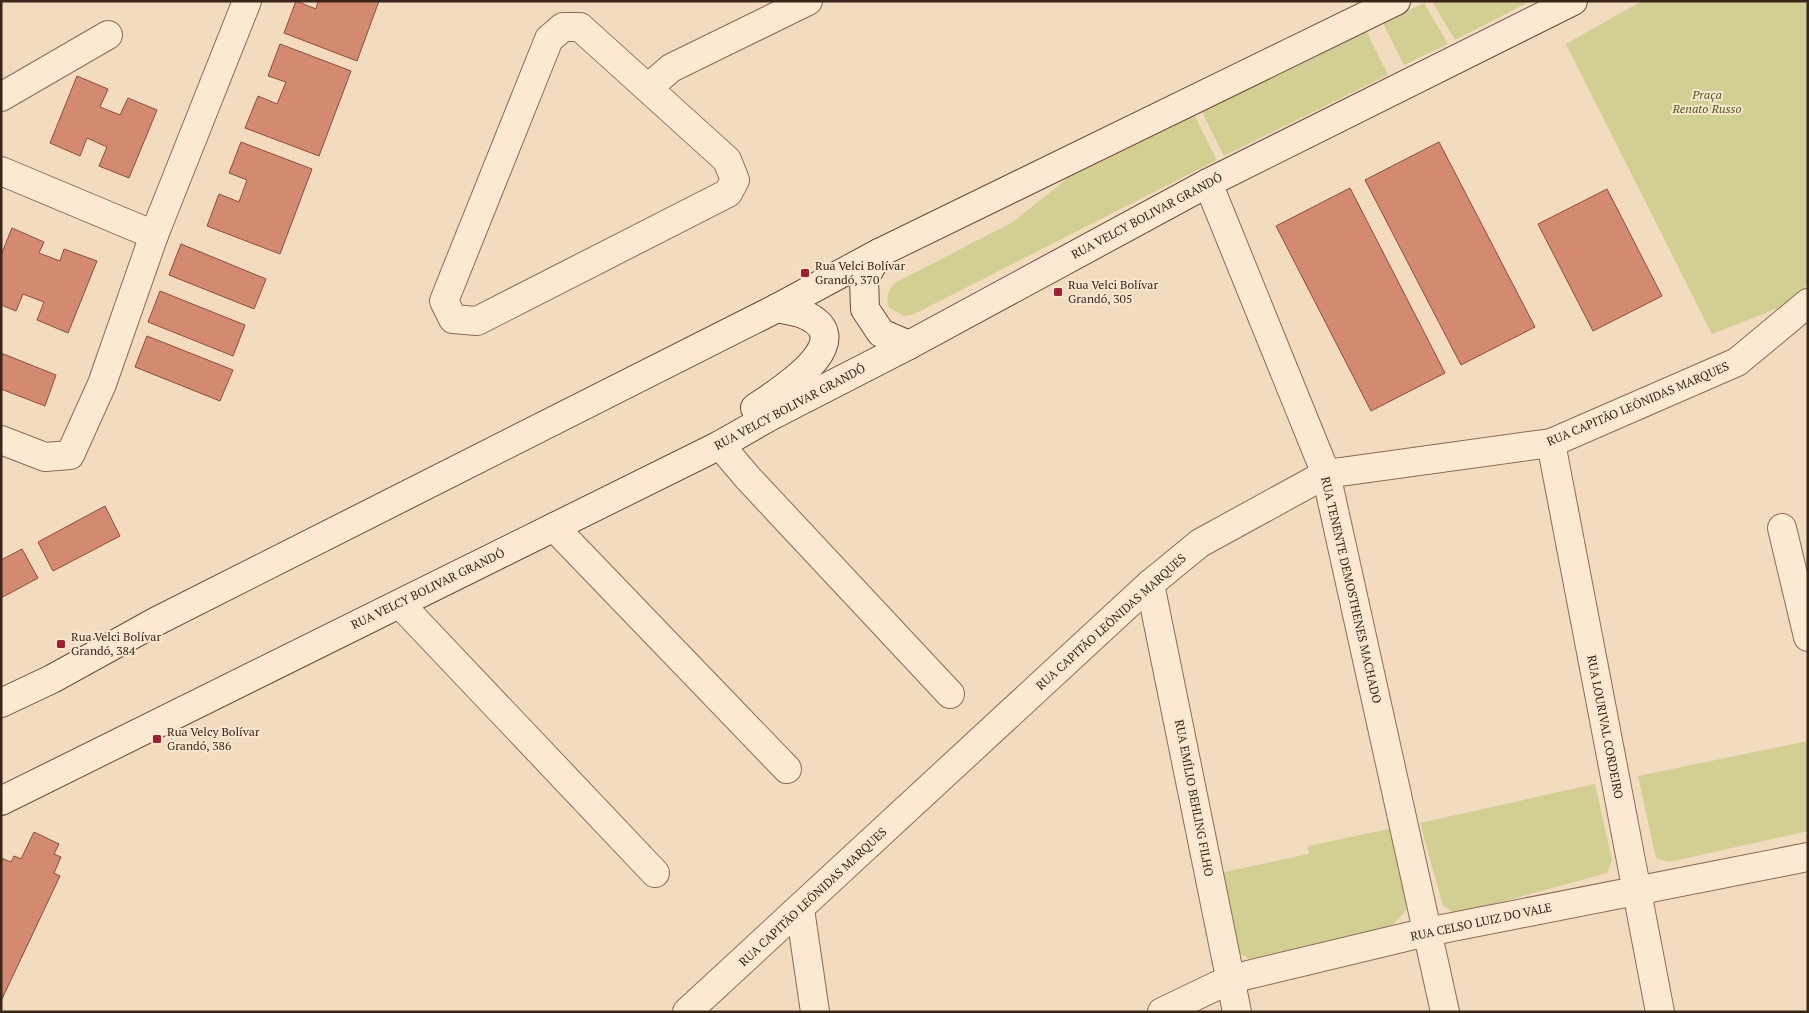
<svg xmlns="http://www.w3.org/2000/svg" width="1809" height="1013" viewBox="0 0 1809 1013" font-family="'PT Serif',serif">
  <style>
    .green { fill: #d1cf91 }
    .building { fill: #d48a70; stroke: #8e4d38 }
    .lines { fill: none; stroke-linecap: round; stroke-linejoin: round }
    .street-casing { stroke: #8d6a55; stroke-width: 30 }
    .secondary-casing { stroke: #6e4b38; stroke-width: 30 }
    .street { stroke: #fce9d2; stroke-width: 28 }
    .secondary { stroke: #fce9d2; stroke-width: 28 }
    .poi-dot { fill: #a21f34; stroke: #f9e6cf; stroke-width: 2 }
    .labels { text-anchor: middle; stroke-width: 4; stroke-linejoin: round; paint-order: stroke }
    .park-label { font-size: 12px; font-style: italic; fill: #53591f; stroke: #f9e6cf }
    .street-label { font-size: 12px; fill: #3a251b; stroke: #f9e6cf }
    .poi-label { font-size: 12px; fill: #3a251b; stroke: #f9e6cf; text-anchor: start }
  </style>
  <rect width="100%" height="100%" fill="#f2dbbe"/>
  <g class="green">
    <path d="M1432,1H1531L1455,40Z"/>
    <path d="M1642,1H1808V284L1791,303L1712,334L1566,44Z"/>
    <path d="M1424,3L1448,44L1404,65L1383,23Z"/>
    <path d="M1366,31L1388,75L1224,156L1202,112Z"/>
    <path d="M1195,116L1217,160L912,315L904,316L889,307C886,296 887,292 895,283L1013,222L1068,178Z"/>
    <path d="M1808,741V831L1669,862L1656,858L1638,776Z"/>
    <path d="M1595,784L1612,860L1607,873L1461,913L1453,912L1443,906L1420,823Z"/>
    <path d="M1394,828L1408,898L1407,909L1392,926L1249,959L1238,952L1220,873L1309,854L1308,846Z"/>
  </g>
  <g class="building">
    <path d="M296,1L316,9L318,1H379L357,61L284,33Z"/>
    <path d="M280,44L351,71L319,156L245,128L258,96L277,104L286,82L268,76Z"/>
    <path d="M77,76L108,89L100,107L120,115L128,98L157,110L129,178L99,166L107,147L87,138L80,156L50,143Z"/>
    <path d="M241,142L312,169L280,254L207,226L219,194L239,202L247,180L229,173Z"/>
    <path d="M1439,142L1535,327L1461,365L1365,180Z"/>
    <path d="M1350,188L1445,373L1371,411L1276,226Z"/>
    <path d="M1607,189L1662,296L1593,331L1538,224Z"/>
    <path d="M12,228L44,242L39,253L60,261L64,249L97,261L68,333L37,320L44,302L23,294L16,311L1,305V255Z"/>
    <path d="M181,244L266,279L254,309L169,275Z"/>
    <path d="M160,291L245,325L233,356L148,322Z"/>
    <path d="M147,336L233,370L220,401L135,367Z"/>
    <path d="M1,353L56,375L45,406L1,389Z"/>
    <path d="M105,506L120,536L53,571L38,542Z"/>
    <path d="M22,549L38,578L1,598V560Z"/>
    <path d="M34,832L59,844L54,854L61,857L54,873L60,876L1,1001V858L11,862L14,856L21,859Z"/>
  </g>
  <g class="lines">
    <defs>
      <g id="street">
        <path d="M563,27H580L727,160L735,180L728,193L477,321L453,319L444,301L549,39Z"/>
        <path d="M648,88L671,68L808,1"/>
        <path d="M1,97L108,35"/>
        <path d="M1,171L154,235"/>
        <path d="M1208,183L1326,474L1445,1012"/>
        <path d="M1,440L45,457L70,455L102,384L154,235L247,1"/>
        <path d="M1551,443L1660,1012"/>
        <path d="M720,445L748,478L950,694"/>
        <path d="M554,527L787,769"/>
        <path d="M1782,528L1808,637"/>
        <path d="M1150,584L1237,1012"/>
        <path d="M400,604L655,873"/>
        <path d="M800,909L815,1012"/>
        <path d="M687,1012L1150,584L1200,543L1326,474L1551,443L1737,362L1808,303"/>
        <path d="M1162,1012L1231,979L1427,932L1808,857"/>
      </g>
      <g id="secondary">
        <path d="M879,253L864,279L865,309L881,333L909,345"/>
        <path d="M755,408C778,392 864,340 803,314C795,311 785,310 777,308"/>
        <path d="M1,703L52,679L157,621L777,308L879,253L1396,1"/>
        <path d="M1,801L720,445L769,417L909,345L1208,183L1573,1"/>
      </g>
    </defs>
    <use href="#street" class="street-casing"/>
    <use href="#secondary" class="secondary-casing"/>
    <use href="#street" class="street"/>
    <use href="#secondary" class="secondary"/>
  </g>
  <g class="poi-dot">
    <rect x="800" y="268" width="10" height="10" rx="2.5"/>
    <rect x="1053" y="287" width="10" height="10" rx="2.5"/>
    <rect x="56" y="639" width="10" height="10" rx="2.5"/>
    <rect x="152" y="734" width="10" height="10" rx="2.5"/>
  </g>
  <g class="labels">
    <g class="park-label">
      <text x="1707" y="99">Praça<tspan x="1707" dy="14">Renato Russo</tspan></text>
    </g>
    <g class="street-label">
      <text transform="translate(1147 216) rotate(-28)" y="4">RUA VELCY BOLIVAR GRANDÓ</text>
      <text transform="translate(1638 404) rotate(-23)" y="4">RUA CAPITÃO LEÔNIDAS MARQUES</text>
      <text transform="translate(790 407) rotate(-28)" y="4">RUA VELCY BOLIVAR GRANDÓ</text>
      <text transform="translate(428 589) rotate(-26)" y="4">RUA VELCY BOLIVAR GRANDÓ</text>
      <text transform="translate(1351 590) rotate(77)" y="4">RUA TENENTE DEMOSTHENES MACHADO</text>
      <text transform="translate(1111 622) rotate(-42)" y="4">RUA CAPITÃO LEÔNIDAS MARQUES</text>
      <text transform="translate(1605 727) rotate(79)" y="4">RUA LOURIVAL CORDEIRO</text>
      <text transform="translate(1194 798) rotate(79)" y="4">RUA EMÍLIO BEHLING FILHO</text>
      <text transform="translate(813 897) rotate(-43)" y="4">RUA CAPITÃO LEÔNIDAS MARQUES</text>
      <text transform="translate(1481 922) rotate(-12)" y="4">RUA CELSO LUIZ DO VALE</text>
    </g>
    <g class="poi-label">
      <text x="815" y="270">Rua Velci Bolívar<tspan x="815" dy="14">Grandó, 370</tspan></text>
      <text x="1068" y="289">Rua Velci Bolívar<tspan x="1068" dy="14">Grandó, 305</tspan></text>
      <text x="71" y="641">Rua Velci Bolívar<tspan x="71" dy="14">Grandó, 384</tspan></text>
      <text x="167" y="736">Rua Velcy Bolívar<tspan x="167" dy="14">Grandó, 386</tspan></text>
    </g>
  </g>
  <rect width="1809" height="1013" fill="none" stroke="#3a251b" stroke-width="5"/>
</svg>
